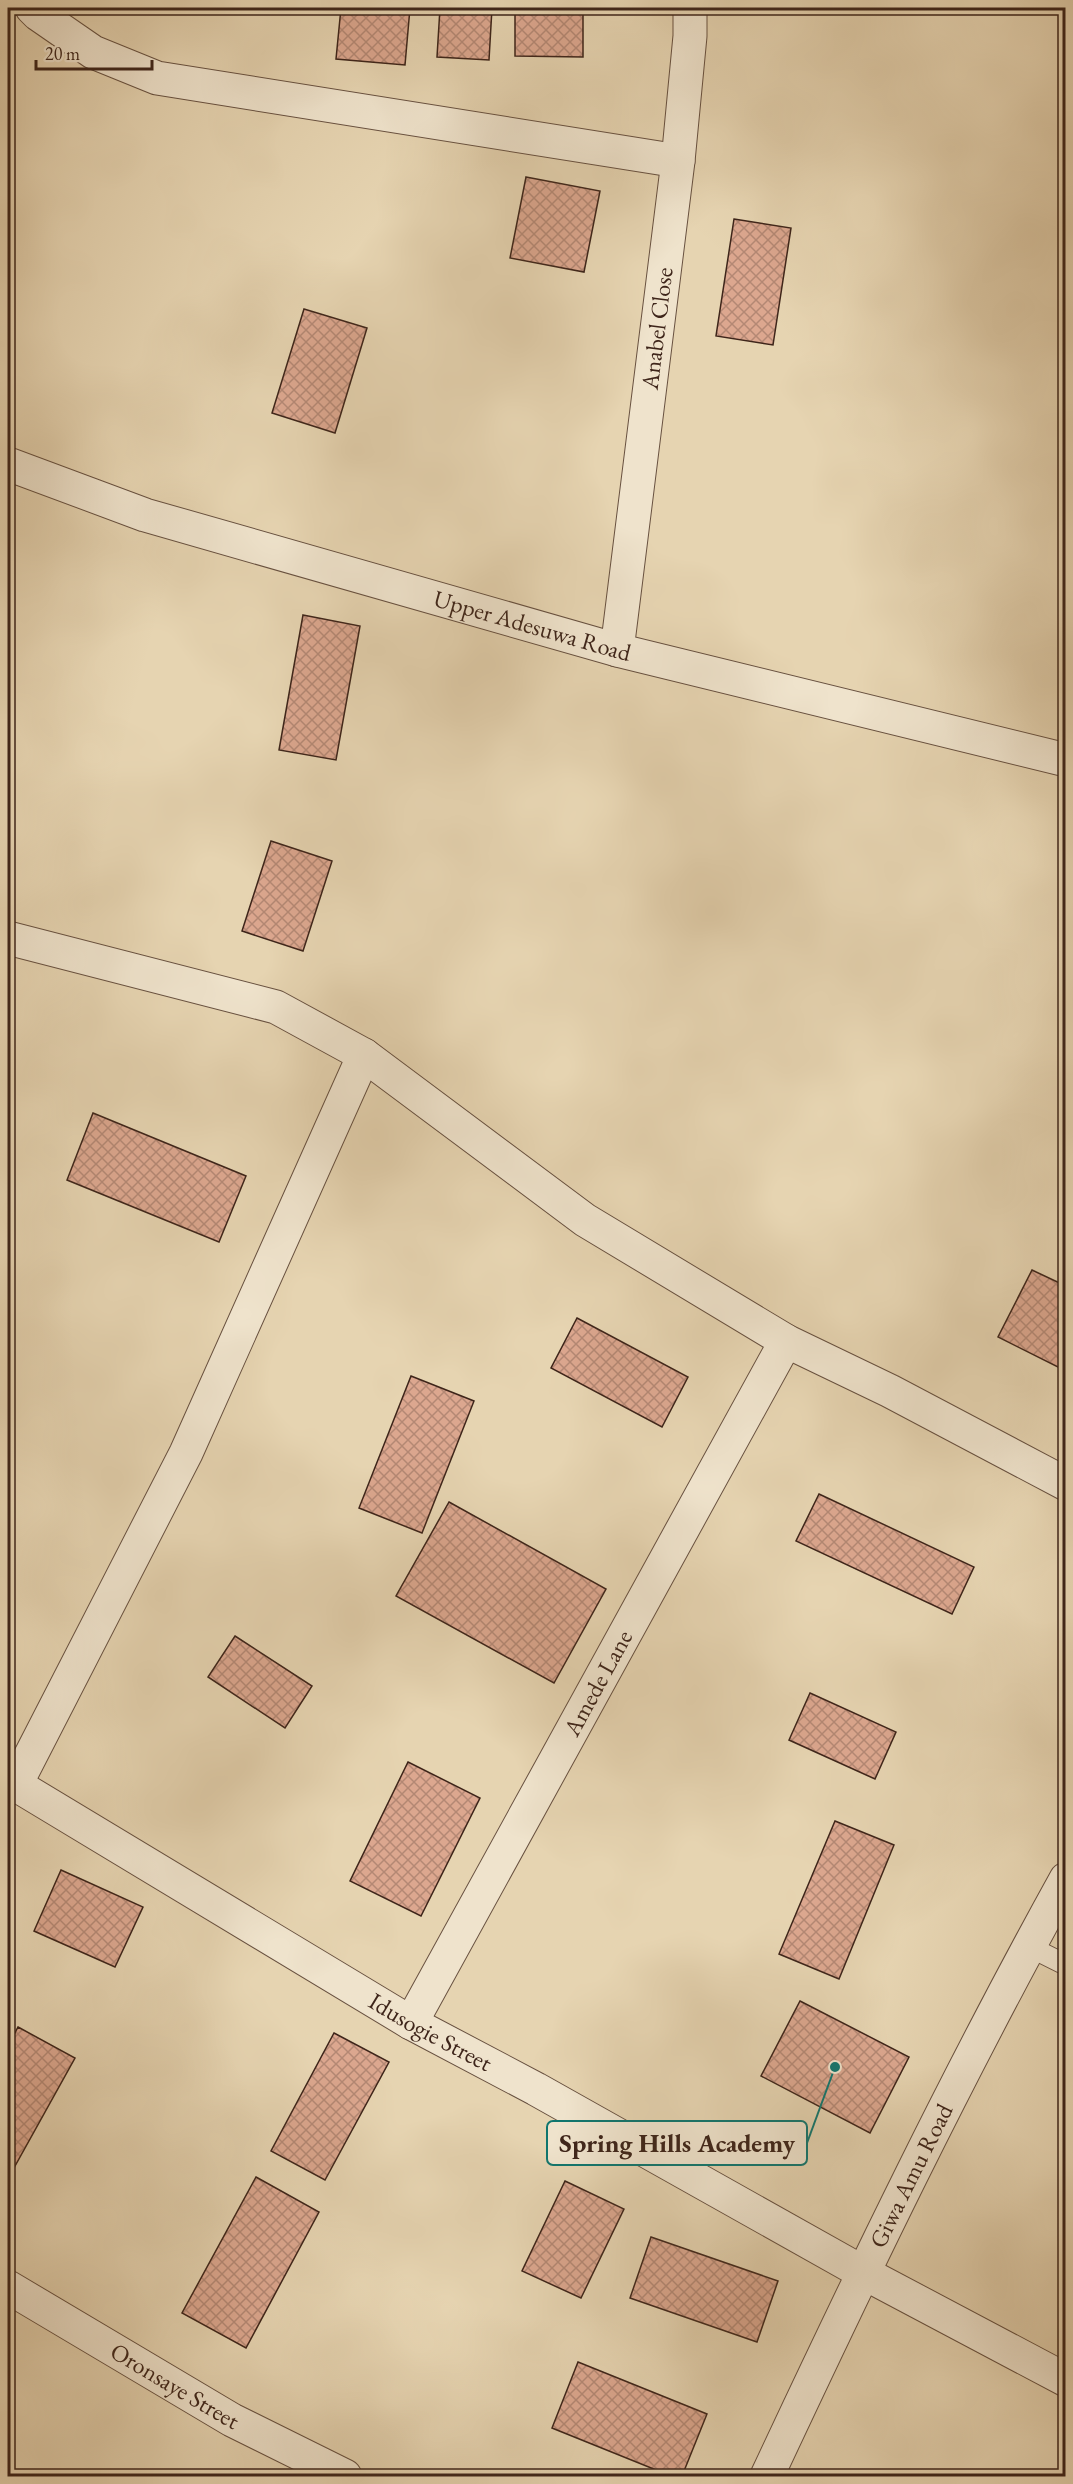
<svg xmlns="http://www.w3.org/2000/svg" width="1073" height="2484" viewBox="0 0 1073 2484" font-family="'EB Garamond',serif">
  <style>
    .building { fill: url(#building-cross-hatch); stroke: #3e251a; stroke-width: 1.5 }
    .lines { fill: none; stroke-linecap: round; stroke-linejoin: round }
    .service-casing { stroke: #685140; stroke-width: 22 }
    .minor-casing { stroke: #685140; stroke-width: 35 }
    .service { stroke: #efe3cc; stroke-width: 20 }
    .minor { stroke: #efe3cc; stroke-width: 33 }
    .labels { text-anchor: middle; stroke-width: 6; stroke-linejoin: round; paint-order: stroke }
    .street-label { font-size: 24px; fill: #3e251a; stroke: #efe3cc }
    .leader { fill: none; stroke: #0f766e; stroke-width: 2 }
    .callout-dot { fill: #0f766e; stroke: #efe3cc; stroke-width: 2 }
    .callout { fill: #efe3cc; stroke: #0f766e; stroke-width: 2 }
    .callout-label { font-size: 26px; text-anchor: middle; font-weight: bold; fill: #3e251a }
  </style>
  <defs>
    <pattern id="building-cross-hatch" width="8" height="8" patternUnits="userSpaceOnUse" patternTransform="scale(1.5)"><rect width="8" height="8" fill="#dca78f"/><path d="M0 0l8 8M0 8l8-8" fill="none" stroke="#b48874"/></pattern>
  </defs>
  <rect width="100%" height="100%" fill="#e6d4b1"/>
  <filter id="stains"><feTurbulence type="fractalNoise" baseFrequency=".00333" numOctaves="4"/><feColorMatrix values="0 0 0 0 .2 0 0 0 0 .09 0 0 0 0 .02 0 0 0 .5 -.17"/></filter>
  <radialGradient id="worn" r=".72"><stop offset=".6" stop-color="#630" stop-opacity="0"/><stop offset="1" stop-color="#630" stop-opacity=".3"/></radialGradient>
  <g class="building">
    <path d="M341,8H410L405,65L336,59Z"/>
    <path d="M440,8H492L489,60L437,57Z"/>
    <path d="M515,8H583V57L515,56Z"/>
    <path d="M1019,8H1039L1036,14Z"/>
    <path d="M526,177L600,191L584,272L510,258Z"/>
    <path d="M734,219L791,228L773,345L716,336Z"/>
    <path d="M304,309L367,328L335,433L272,413Z"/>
    <path d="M303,615L360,626L336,760L279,750Z"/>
    <path d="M271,841L332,861L303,951L242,931Z"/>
    <path d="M93,1113L246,1176L219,1242L67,1180Z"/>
    <path d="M1032,1270L1066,1286V1371L998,1337Z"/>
    <path d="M577,1318L688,1377L662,1427L551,1368Z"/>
    <path d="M411,1376L474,1401L422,1533L359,1508Z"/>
    <path d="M819,1494L974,1567L952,1614L796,1541Z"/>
    <path d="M449,1502L606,1589L554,1683L396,1596Z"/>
    <path d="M235,1636L312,1686L285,1728L208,1677Z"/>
    <path d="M810,1693L896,1732L875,1779L789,1740Z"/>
    <path d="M408,1762L480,1798L421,1916L350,1881Z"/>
    <path d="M835,1821L894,1845L839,1979L779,1954Z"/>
    <path d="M61,1870L143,1907L115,1967L34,1931Z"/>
    <path d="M800,2001L909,2057L870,2133L761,2076Z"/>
    <path d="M18,2027L75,2058L10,2175L8,2174V2046Z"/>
    <path d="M334,2033L389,2062L325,2180L271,2151Z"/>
    <path d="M256,2177L319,2212L246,2348L182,2313Z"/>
    <path d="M565,2181L624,2209L581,2298L522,2271Z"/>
    <path d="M651,2237L778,2281L757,2342L630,2298Z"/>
    <path d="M578,2362L707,2414L682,2476H671L552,2428Z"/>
  </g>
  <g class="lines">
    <defs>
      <path id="service" d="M1028,1946L1066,1965"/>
      <g id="minor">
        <path d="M32,8L38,14L93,52L157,78L678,161"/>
        <path id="s1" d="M8,464L145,515L617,650L1066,760"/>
        <path id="s2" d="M617,650L678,161L690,36V8"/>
        <path d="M8,938L276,1007L364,1055L585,1220L786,1341L890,1391L1066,1484"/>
        <path id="s3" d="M8,1780L411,2023L536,2089L862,2272L1066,2380"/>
        <path d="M16,1784L186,1453L364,1055"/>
        <path id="s4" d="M411,2023L786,1341"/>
        <path id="s5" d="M8,2287L232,2420L345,2476"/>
        <path id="s6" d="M767,2476C861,2275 958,2074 1066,1879"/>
      </g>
    </defs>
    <use href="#service" class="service-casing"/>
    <use href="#minor" class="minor-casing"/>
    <use href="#service" class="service"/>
    <use href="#minor" class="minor"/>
  </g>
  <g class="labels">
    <g class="street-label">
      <text dy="8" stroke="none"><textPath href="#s2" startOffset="324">Anabel Close</textPath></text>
      <text dy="8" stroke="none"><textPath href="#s1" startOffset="549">Upper Adesuwa Road</textPath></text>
      <text dy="8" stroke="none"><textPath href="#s4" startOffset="388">Amede Lane</textPath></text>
      <text dy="8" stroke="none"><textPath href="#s3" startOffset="492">Idusogie Street</textPath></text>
      <text dy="8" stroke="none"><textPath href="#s6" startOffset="333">Giwa Amu Road</textPath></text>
      <text dy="8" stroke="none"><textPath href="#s5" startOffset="194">Oronsaye Street</textPath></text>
    </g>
  </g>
  <path class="leader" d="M835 2067L807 2143"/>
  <circle class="callout-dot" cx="835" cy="2067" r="6"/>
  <rect class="callout" x="547" y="2121" width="260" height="44" rx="6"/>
  <g class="callout-label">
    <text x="677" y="2152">Spring Hills Academy</text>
  </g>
  <rect width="1073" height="2484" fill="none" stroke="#e6d4b1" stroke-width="30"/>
  <rect x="9" y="9" width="1055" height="2466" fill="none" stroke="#3e251a" stroke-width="3"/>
  <rect x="15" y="15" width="1043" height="2454" fill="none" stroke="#3e251a" stroke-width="1.5"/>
  <path d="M36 60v9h116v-9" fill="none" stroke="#3e251a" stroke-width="3"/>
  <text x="45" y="60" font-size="18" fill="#3e251a" stroke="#efe3cc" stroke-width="4.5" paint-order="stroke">20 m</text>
  <rect width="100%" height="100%" filter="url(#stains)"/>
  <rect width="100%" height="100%" fill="url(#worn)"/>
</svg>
